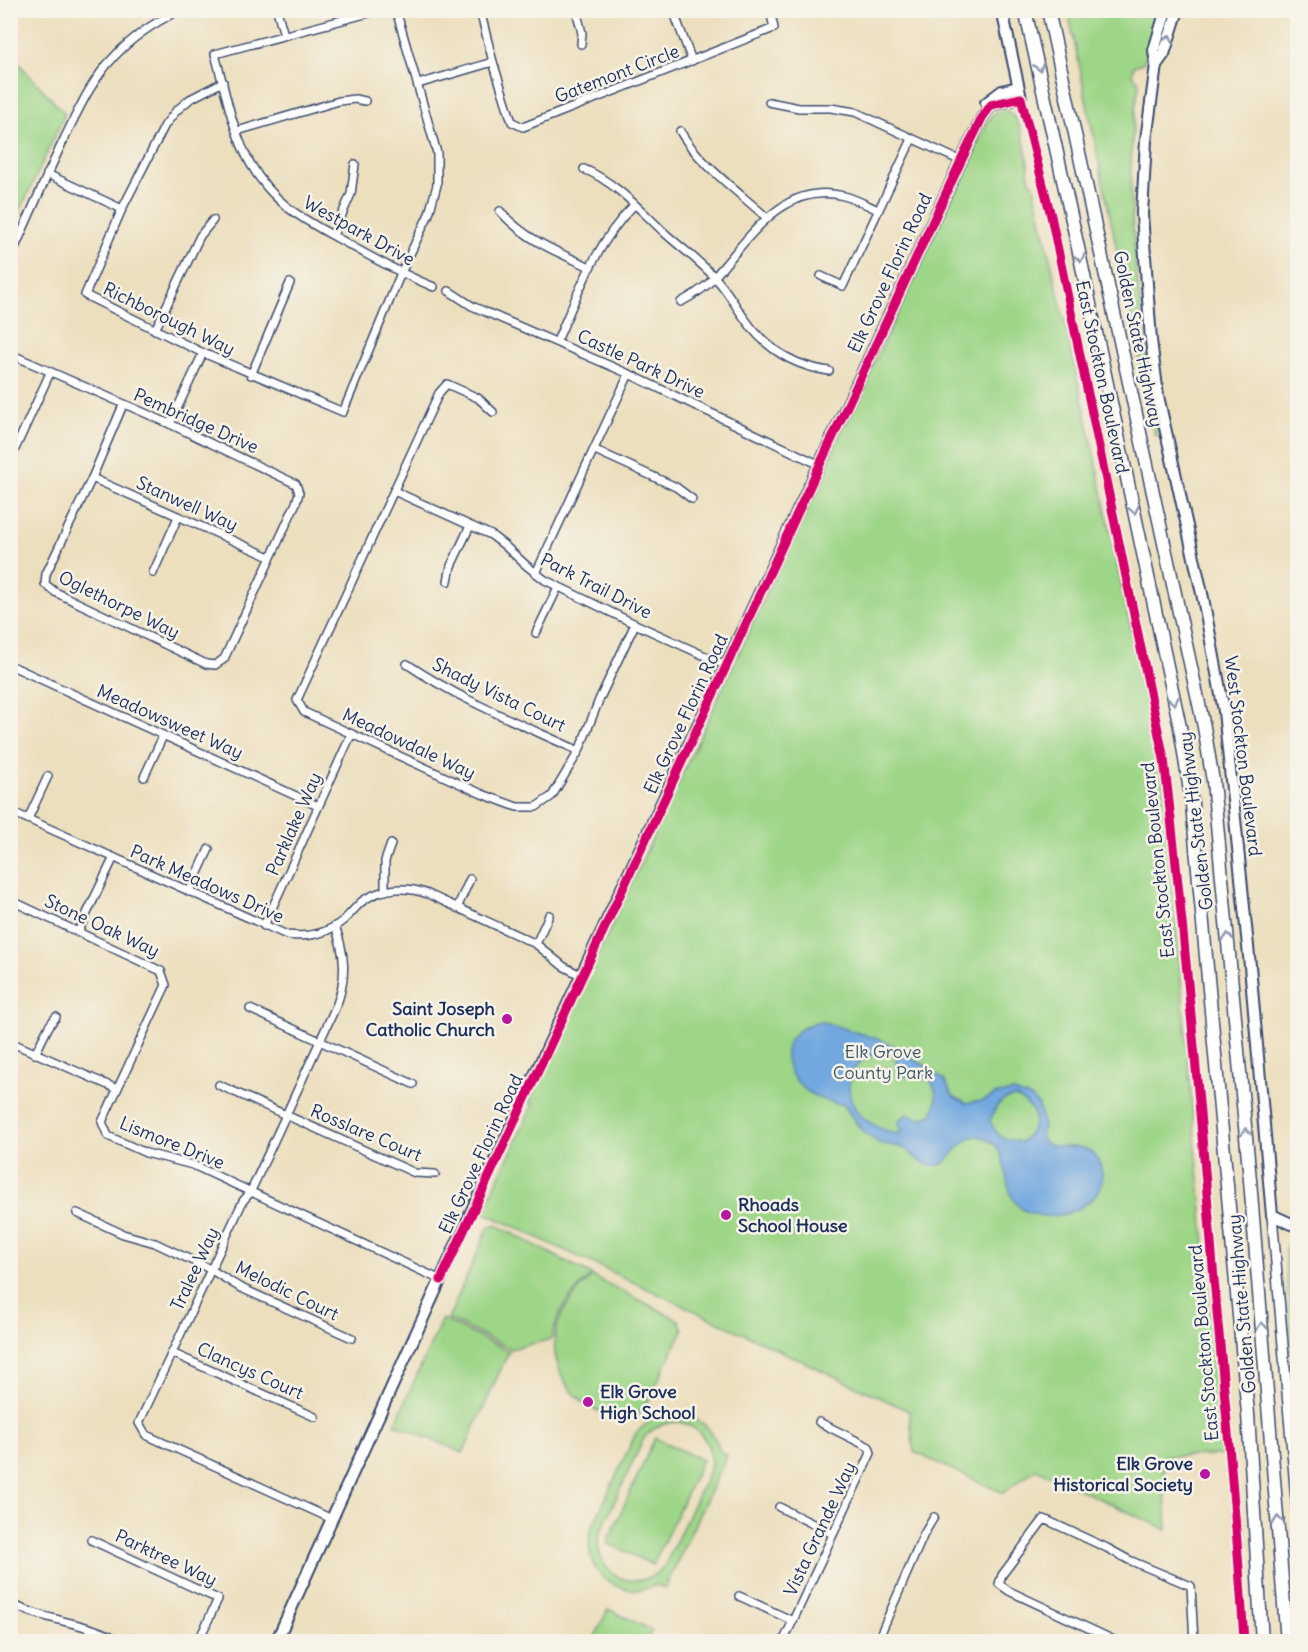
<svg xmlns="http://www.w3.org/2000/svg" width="1308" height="1652" viewBox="0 0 1308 1652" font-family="Delius,sans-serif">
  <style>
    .green { fill: #9ed688; stroke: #5c8273; stroke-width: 1.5; fill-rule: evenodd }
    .water { fill: #72a8df; stroke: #466c9e; stroke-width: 1.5; fill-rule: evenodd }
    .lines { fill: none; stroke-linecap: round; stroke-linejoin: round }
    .minor-casing { stroke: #3a496c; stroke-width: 10 }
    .tertiary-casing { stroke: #3a496c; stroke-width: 12 }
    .secondary-casing { stroke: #3a496c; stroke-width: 14 }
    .motorway-casing { stroke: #3a496c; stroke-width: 15 }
    .minor { stroke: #fff; stroke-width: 7 }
    .tertiary { stroke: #fff; stroke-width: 9 }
    .secondary { stroke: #fff; stroke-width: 10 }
    .motorway { stroke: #fff; stroke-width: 12 }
    .cycleway-casing { stroke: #f7f3e8; stroke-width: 13 }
    .cycleway { stroke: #d6006c; stroke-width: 9 }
    .oneway { stroke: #8d97ae }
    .poi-dot { fill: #b5179e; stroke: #f7f3e8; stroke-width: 2 }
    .labels { text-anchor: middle; stroke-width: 5; stroke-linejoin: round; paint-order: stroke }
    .street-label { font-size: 18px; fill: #1b2f5e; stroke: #f7f3e8 }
    .poi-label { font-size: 18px; font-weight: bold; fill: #1b2f5e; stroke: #f7f3e8; text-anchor: end }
    .park-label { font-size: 18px; fill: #3c5968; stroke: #f7f3e8 }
  </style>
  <rect width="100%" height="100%" fill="#f7f3e8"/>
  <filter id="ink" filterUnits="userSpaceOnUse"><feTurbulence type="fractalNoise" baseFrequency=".0167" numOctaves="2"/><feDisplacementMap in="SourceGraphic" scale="12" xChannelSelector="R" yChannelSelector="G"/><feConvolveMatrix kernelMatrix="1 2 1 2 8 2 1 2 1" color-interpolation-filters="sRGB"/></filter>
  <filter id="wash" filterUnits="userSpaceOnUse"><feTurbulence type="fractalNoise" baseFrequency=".008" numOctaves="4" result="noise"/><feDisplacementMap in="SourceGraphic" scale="24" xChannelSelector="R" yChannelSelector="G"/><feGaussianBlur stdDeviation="1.35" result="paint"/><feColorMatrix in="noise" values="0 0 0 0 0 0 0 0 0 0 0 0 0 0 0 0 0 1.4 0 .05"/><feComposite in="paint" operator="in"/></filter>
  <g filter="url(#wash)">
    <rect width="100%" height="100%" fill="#ecdfbe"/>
    <g class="green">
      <path d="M1068,11H1159L1145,60L1142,63L1134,66L1132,75L1138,80L1139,85C1128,143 1130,199 1135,258C1141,317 1149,376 1161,434L1155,436Z"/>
      <path d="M11,55L65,114L11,231Z"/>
      <path d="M1004,110C1024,116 1025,151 1029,168L1028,171L1030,181L1033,183L1088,425L1163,783L1224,1455L1163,1456L1167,1530L1036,1469L1003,1493L914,1452L909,1411L483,1212L533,1104L529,1102C670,798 815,494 955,190L959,188L963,174L989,120L993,114Z"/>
      <path d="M496,1225L592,1275C572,1293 556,1311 552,1339L511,1349L448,1319L488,1228Z"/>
      <path d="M1296,1238L1298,1239L1297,1449L1285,1250L1289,1243Z"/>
      <path d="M592,1276L679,1320L683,1330L648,1401L634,1420C620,1417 606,1415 594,1409C561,1391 545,1351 561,1316C568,1301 580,1288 592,1276Z"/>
      <path d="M442,1319L509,1351L463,1453L395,1424Z"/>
      <path d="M672,1413C697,1414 713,1428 720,1451L727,1455L665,1588L657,1585C618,1601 583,1574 590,1532L636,1433L652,1419ZM679,1422C701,1427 714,1446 710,1469L665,1565C638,1597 592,1576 599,1535L644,1438C653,1427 664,1422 679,1422Z"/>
      <path d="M655,1438L702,1460L653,1565L607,1543Z"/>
      <path d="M608,1609L652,1630L646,1641H593Z"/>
    </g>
    <path class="water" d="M820,1021L881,1040L900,1049L911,1058L926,1066L944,1080L953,1096L966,1103L982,1101L997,1094L1014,1092L1031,1098L1039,1106L1043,1124L1041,1140C1054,1153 1078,1141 1092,1153C1098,1158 1099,1161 1101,1168C1111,1201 1061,1223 1035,1214C1031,1213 1025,1212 1022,1209C998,1191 1014,1151 986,1139C984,1138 979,1136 977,1136C965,1136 952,1156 943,1164L931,1166L917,1159L904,1148L879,1143L862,1131L843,1104C791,1101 757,1038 820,1021ZM894,1052C898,1060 895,1068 899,1075L929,1078C937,1089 939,1101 932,1114C922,1120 918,1119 907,1114L898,1122L902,1132L898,1134C886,1132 864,1122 857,1111C845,1093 846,1070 866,1058C873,1053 885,1053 894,1052ZM1016,1097C1040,1110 1040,1125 1021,1142C1003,1139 998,1139 990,1121C995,1107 1000,1098 1016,1097Z"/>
  </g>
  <g filter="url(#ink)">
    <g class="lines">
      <defs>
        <g id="minor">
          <path d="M277,10L284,35"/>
          <path d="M380,10L215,54C225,90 232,130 250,163C275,207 307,221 348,244C376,260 404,275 434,287"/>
          <path d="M480,10L493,62L512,122L523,127L774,28L770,10"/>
          <path d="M576,10L582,33L581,44"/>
          <path d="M673,10L692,61"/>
          <path d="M223,82L190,99L176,111L165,125L122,209L85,295L203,353L343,412L401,273L429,214L437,185V153L396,10"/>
          <path d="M418,84L493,62"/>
          <path d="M769,102L799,108H831L855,112L961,161"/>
          <path d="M237,131L339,101L355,99L365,101"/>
          <path d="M680,131C698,163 740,193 767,218"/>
          <path d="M584,169C617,183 641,211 667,235C684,250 703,264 718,281C729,293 735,306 745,319C765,348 794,366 829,371"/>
          <path d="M47,174L122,209"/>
          <path d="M500,211C524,239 557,252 590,267"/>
          <path d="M333,235L351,194L355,164"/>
          <path d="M10,259C28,218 46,177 65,137C79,109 91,81 113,58C132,37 155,22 180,10"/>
          <path d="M821,276L843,286L912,139"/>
          <path d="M449,291L472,306L629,374L820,465"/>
          <path d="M681,302C690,297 700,291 708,284C746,245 779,180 844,196C856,199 867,205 878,210"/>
          <path d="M155,330L200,236L213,220"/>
          <path d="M557,341C578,293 596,243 634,205"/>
          <path d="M10,354L170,424L296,484L299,493L296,503L224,659L215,665L206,664L55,592L45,584L46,574L92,478L123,405"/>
          <path d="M251,375L290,283"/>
          <path d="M493,412L478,398L447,384L439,393L297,700L304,712L482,794L517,807H536L552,796L579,751L599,700L635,624"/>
          <path d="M170,424L203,353"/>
          <path d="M595,450L676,487L692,499"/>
          <path d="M10,460L50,373"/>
          <path d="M92,478L270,557"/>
          <path d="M394,491L491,535L504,545L527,566L545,580L635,624L727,666"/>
          <path d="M153,573L178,517"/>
          <path d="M536,573L629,374"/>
          <path d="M448,581L451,566L470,526"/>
          <path d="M536,633L558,587"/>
          <path d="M407,664C460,700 521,724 579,751"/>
          <path d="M10,669L14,667L318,806"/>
          <path d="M144,777L163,736"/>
          <path d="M10,811L287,935C310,938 331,933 348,916C353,911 358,904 364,900C384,887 407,886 428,894L536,944L563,966L582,976"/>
          <path d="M28,819L48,776"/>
          <path d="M385,891V861L391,844"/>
          <path d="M189,892L209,849"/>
          <path d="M10,900L161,971L166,985L102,1122L108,1136L146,1153L193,1165L441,1280"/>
          <path d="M457,908L470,879"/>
          <path d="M264,926L351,735"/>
          <path d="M78,932L113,859"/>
          <path d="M536,944L549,915"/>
          <path d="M250,1009L413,1084"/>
          <path d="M10,1042L117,1089"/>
          <path d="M35,1054L49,1026L56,1017"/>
          <path d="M219,1085L415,1173L435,1174"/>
          <path d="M77,1213L123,1234L155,1243L210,1269L239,1287L352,1338"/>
          <path d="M172,1353L315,1417"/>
          <path d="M779,1507L833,1534"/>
          <path d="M332,1519L146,1435L139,1423L243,1201L250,1193L337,1004C347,976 345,954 335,926"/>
          <path d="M91,1540L218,1599L198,1642"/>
          <path d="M739,1596L793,1621"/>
          <path d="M10,1603C46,1622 87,1621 122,1642"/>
          <path d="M783,1642L871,1453L869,1447L819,1422"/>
          <path d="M877,1642L924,1534L934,1517"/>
          <path d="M1118,1642L1009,1591L999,1584L1002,1575L1044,1519L1107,1548L1129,1560L1191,1586L1194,1642"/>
        </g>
        <g id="tertiary">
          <path d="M1021,98L1051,216L1164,759C1185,932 1200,1106 1214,1279C1225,1400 1237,1521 1244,1642"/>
          <path d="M1272,1215L1298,1523"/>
        </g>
        <g id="secondary">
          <path d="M1166,10L1154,50L1156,65L1146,140L1142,214L1151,340L1158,396L1203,598L1224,711L1250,966L1272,1215L1298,1227"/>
          <path d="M1156,65L1164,54L1178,10"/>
          <path d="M986,103L1002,91L1018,87"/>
          <path d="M276,1642L478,1197L961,161L982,118L991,105L1021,98L1002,10"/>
        </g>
        <g id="motorway">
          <path d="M1025,10L1074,229L1180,727L1192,804L1248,1414L1262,1642"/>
          <path d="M1048,10L1204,727L1213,781L1250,1180L1287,1642"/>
        </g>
      </defs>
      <use href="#minor" class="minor-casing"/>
      <use href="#tertiary" class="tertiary-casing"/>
      <use href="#secondary" class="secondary-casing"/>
      <use href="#motorway" class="motorway-casing"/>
      <use href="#minor" class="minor"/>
      <use href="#tertiary" class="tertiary"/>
      <use href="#secondary" class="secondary"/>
      <use href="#motorway" class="motorway"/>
      <defs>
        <path id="cycleway" d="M441,1280L961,161L982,118L991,105L1021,98L1051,216L1164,759C1185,932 1200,1106 1214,1279C1225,1400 1237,1521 1244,1642"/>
      </defs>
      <use href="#cycleway" class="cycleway-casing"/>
      <use href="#cycleway" class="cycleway"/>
    </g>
    <defs><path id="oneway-chevron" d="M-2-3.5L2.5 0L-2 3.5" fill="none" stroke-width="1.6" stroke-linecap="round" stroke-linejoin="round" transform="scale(1.5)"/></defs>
    <g class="oneway">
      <use href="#oneway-chevron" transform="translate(1169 39) rotate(-73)"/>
      <use href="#oneway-chevron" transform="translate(1039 67) rotate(77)"/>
      <use href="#oneway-chevron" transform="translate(1080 258) rotate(78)"/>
      <use href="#oneway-chevron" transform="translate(1134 510) rotate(78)"/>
      <use href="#oneway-chevron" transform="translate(1174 701) rotate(78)"/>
      <use href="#oneway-chevron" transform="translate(1228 937) rotate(-95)"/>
      <use href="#oneway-chevron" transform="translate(1246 1132) rotate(-95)"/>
      <use href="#oneway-chevron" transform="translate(1262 1326) rotate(-95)"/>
      <use href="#oneway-chevron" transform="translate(1278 1520) rotate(-95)"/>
    </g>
  </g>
  <g class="poi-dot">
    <circle cx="507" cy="1019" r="6"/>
    <circle cx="726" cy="1215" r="6"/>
    <circle cx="588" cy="1402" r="6"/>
    <circle cx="1205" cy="1474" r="6"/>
  </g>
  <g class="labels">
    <g class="street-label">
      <text transform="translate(617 74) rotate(-21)" y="6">Gatemont Circle</text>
      <text transform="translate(359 231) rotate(29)" y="6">Westpark Drive</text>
      <text transform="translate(890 273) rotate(-65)" y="6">Elk Grove Florin Road</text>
      <text transform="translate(169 319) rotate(26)" y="6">Richborough Way</text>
      <text transform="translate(1138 339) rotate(78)" y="6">Golden State Highway</text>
      <text transform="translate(641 364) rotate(25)" y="6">Castle Park Drive</text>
      <text transform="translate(1102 377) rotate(78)" y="6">East Stockton Boulevard</text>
      <text transform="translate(196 421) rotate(24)" y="6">Pembridge Drive</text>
      <text transform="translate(187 504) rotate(24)" y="6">Stanwell Way</text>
      <text transform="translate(596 586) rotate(27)" y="6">Park Trail Drive</text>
      <text transform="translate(119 605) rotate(26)" y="6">Oglethorpe Way</text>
      <text transform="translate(499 695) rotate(26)" y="6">Shady Vista Court</text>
      <text transform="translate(686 714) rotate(-65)" y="6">Elk Grove Florin Road</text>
      <text transform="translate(170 722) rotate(24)" y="6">Meadowsweet Way</text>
      <text transform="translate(409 744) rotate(25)" y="6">Meadowdale Way</text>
      <text transform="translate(1243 756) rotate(83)" y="6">West Stockton Boulevard</text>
      <text transform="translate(1196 821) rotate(-97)" y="6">Golden State Highway</text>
      <text transform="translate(294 824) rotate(-66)" y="6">Parklake Way</text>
      <text transform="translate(1158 860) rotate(-96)" y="6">East Stockton Boulevard</text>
      <text transform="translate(207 884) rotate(24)" y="6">Park Meadows Drive</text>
      <text transform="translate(102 926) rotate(25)" y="6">Stone Oak Way</text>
      <text transform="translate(366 1133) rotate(23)" y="6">Rosslare Court</text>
      <text transform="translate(172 1143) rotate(22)" y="6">Lismore Drive</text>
      <text transform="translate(481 1154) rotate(-65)" y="6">Elk Grove Florin Road</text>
      <text transform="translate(195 1269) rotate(-65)" y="6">Tralee Way</text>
      <text transform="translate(287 1291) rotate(26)" y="6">Melodic Court</text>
      <text transform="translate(1242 1304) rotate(-95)" y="6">Golden State Highway</text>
      <text transform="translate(1204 1343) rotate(-95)" y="6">East Stockton Boulevard</text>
      <text transform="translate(250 1371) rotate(24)" y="6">Clancys Court</text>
      <text transform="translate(820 1529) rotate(-65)" y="6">Vista Grande Way</text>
      <text transform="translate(166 1558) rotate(25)" y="6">Parktree Way</text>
    </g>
    <g class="poi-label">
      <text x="495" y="1015">Saint Joseph<tspan x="495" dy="21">Catholic Church</tspan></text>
      <text x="738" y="1211" text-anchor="start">Rhoads<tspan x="738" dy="21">School House</tspan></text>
      <text x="600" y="1398" text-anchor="start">Elk Grove<tspan x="600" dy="21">High School</tspan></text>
      <text x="1193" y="1470">Elk Grove<tspan x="1193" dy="21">Historical Society</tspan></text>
    </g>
    <g class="park-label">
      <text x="883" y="1058">Elk Grove<tspan x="883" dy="21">County Park</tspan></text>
    </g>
  </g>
  <rect width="1308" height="1652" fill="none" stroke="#f7f3e8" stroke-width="36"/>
</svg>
